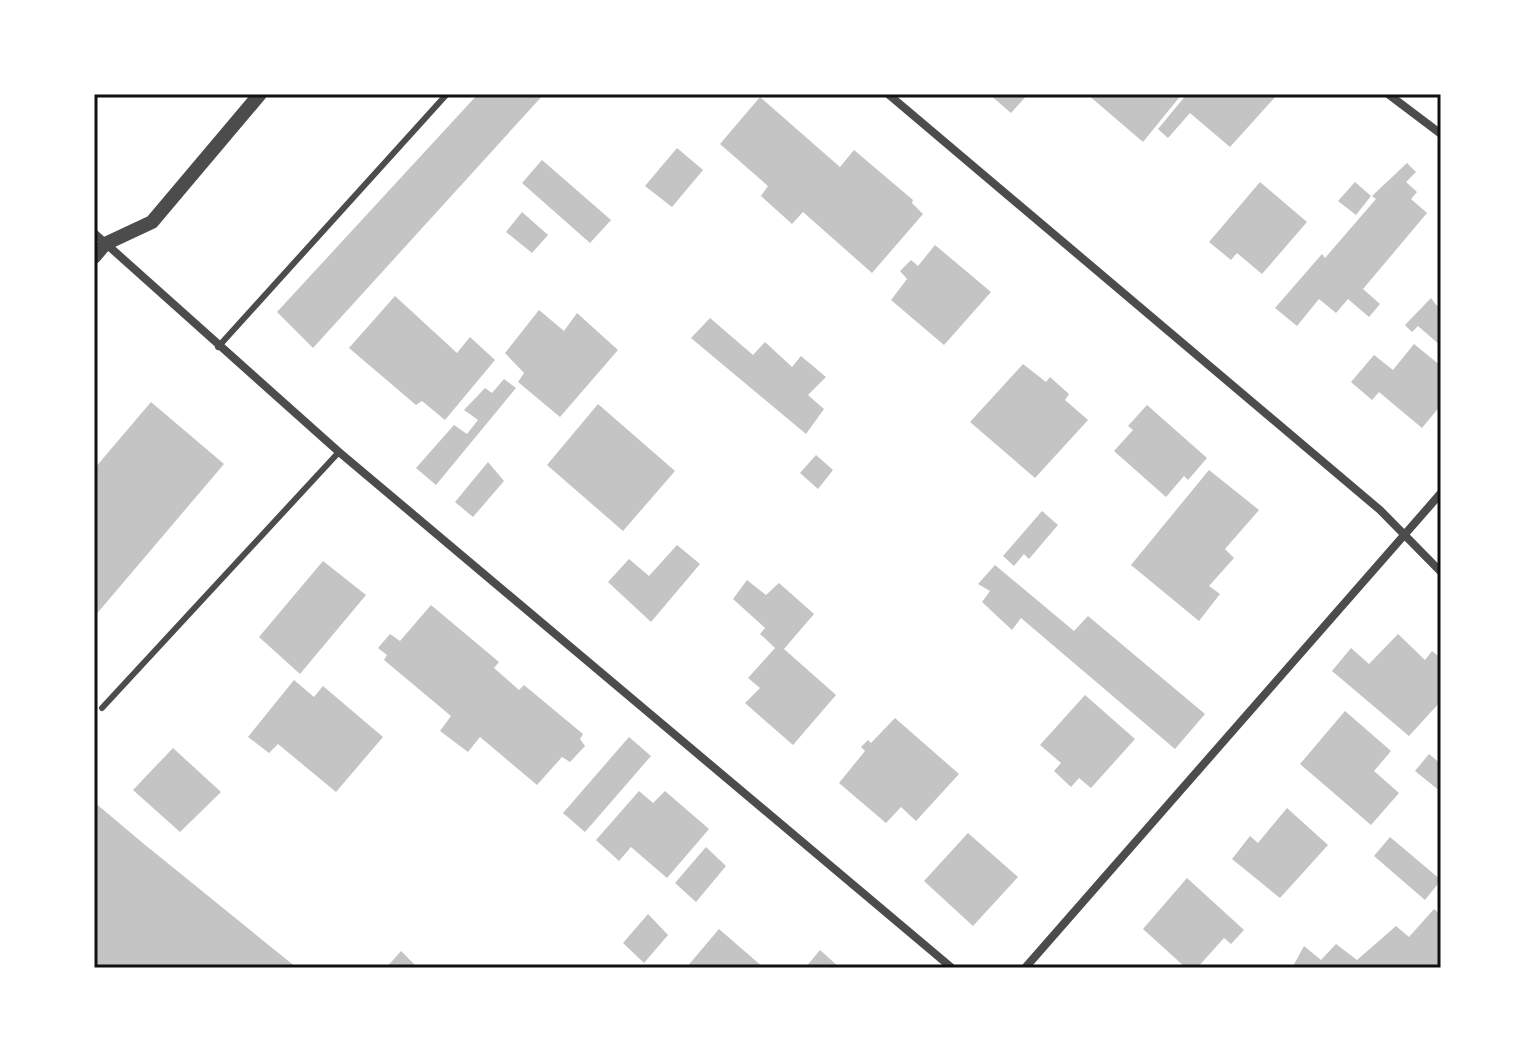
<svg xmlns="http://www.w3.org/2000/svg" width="1535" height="1062" viewBox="0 0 1535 1062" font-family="Rubik,sans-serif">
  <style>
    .building { fill: #c4c4c4 }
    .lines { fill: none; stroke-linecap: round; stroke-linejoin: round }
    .service { stroke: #4c4c4c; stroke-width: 6 }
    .minor { stroke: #4c4c4c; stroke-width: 8 }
    .tertiary { stroke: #4c4c4c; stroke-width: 14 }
    .neatline { fill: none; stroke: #111; stroke-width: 3 }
  </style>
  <rect width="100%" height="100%" fill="#fff"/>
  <g class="building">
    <path d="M478,94H544L313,348L277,312Z"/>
    <path d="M989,94H1028L1011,113Z"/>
    <path d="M1087,94H1182L1143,142Z"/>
    <path d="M1187,94H1274L1276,96L1230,147L1190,113L1168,138L1158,129Z"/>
    <path d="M760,97L840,167L854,150L913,200L912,203L923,214L872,273L803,212L792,224L761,196L768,186L720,144Z"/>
    <path d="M677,148L703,170L672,207L645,186Z"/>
    <path d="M542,160L611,220L590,243L522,183Z"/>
    <path d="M1407,163L1416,172L1406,182L1417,192L1411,199L1427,213L1363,289L1380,304L1369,317L1348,299L1336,313L1319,299L1297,326L1275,308L1322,254L1325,258L1376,199L1372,196Z"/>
    <path d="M1260,182L1307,222L1262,274L1237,253L1231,260L1209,242Z"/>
    <path d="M1355,182L1371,196L1356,215L1338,201Z"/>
    <path d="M522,212L548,235L532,253L506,232Z"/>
    <path d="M935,245L991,292L944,345L891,300L907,279L900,271L911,260L918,266Z"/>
    <path d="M395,296L457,353L470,337L495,360L445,420L422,401L416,405L349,348Z"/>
    <path d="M1431,298L1437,306L1441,301V346L1418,326L1412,332L1405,325Z"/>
    <path d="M539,310L564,331L577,313L618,350L560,417L518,382L524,373L505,353Z"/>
    <path d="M710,318L753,355L765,342L792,367L801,356L826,377L808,395L824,409L806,434L691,338Z"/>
    <path d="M1414,344L1441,366V405L1422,428L1379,392L1372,400L1351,382L1374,355L1393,370Z"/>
    <path d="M1023,364L1046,382L1050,377L1069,394L1065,400L1088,420L1035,478L970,422Z"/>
    <path d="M504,379L516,388L436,485L416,468L454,425L467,434L478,420L464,410L485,388L492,393Z"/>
    <path d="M151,402L224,464L94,617V469Z"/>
    <path d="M598,404L675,471L623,531L547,465Z"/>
    <path d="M1147,405L1207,458L1188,480L1184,476L1166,497L1114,451L1133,430L1128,426Z"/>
    <path d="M816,455L833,470L818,489L800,473Z"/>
    <path d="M488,462L504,481L473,517L455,502Z"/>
    <path d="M1209,470L1259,510L1225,549L1234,558L1209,586L1220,594L1199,621L1131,565Z"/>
    <path d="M1042,511L1058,525L1029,559L1024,554L1014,566L1003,556Z"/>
    <path d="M677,545L700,564L651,622L608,582L629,559L649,576Z"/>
    <path d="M323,561L366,595L300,674L259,637Z"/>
    <path d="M995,565L1074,631L1088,616L1205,714L1175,749L1021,618L1012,630L982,602L990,591L978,584Z"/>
    <path d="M747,580L766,595L779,583L814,614L784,649L836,695L793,745L745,703L760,688L748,678L775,648L760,634L765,628L733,599Z"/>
    <path d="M431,605L499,662L494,668L519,690L524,685L583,734L580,739L585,746L570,762L562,757L537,785L480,737L468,752L440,731L451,716L384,660L387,655L378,648L390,634L400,641Z"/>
    <path d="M1398,634L1425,660L1432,651L1441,658V701L1409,736L1332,671L1351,648L1369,664Z"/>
    <path d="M294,680L314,697L323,686L383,737L336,792L278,744L269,753L248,737Z"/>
    <path d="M1085,695L1135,739L1091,788L1079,778L1071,787L1054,771L1061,763L1040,745Z"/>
    <path d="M1345,711L1391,751L1374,771L1399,793L1371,825L1300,764Z"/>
    <path d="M895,718L959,774L916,821L901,807L886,823L839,783L865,751L861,747L868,740L871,743Z"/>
    <path d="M629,737L651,756L585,832L563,813Z"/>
    <path d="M173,748L221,792L180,832L133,790Z"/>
    <path d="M1429,754L1441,764V792L1415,771Z"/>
    <path d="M639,791L653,803L665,791L709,829L667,878L631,847L619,861L596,840Z"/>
    <path d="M94,802L144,844L297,968H94Z"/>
    <path d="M1287,808L1328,845L1280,898L1232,859L1250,836L1258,843Z"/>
    <path d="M968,833L1018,877L973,926L924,881Z"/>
    <path d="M1390,837L1441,880L1425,900L1374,856Z"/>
    <path d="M706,847L726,866L696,902L675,883Z"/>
    <path d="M1187,878L1244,930L1231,944L1224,938L1197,968H1186L1143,929Z"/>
    <path d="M1434,909L1441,915V968H1413L1409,965L1406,968H1292L1304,946L1321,960L1336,944L1357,960L1396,926L1409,937Z"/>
    <path d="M648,914L668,935L644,963L623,943Z"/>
    <path d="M719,929L764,968H686Z"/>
    <path d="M820,950L840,968H805Z"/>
    <path d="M401,951L418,968H386Z"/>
  </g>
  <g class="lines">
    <g class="service">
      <path d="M218,347L447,94"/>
      <path d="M102,708L339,452"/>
    </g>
    <g class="minor">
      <path d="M888,94L1380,510L1441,572"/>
      <path d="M1388,94L1441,134"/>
      <path d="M94,233L339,452L952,968"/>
      <path d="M1025,968L1441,493"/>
    </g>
    <path class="tertiary" d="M94,257L105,244L152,222L260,94"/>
  </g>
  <rect width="1535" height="1062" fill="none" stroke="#ffffff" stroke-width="192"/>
  <rect x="96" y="96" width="1343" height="870" class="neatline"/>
</svg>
